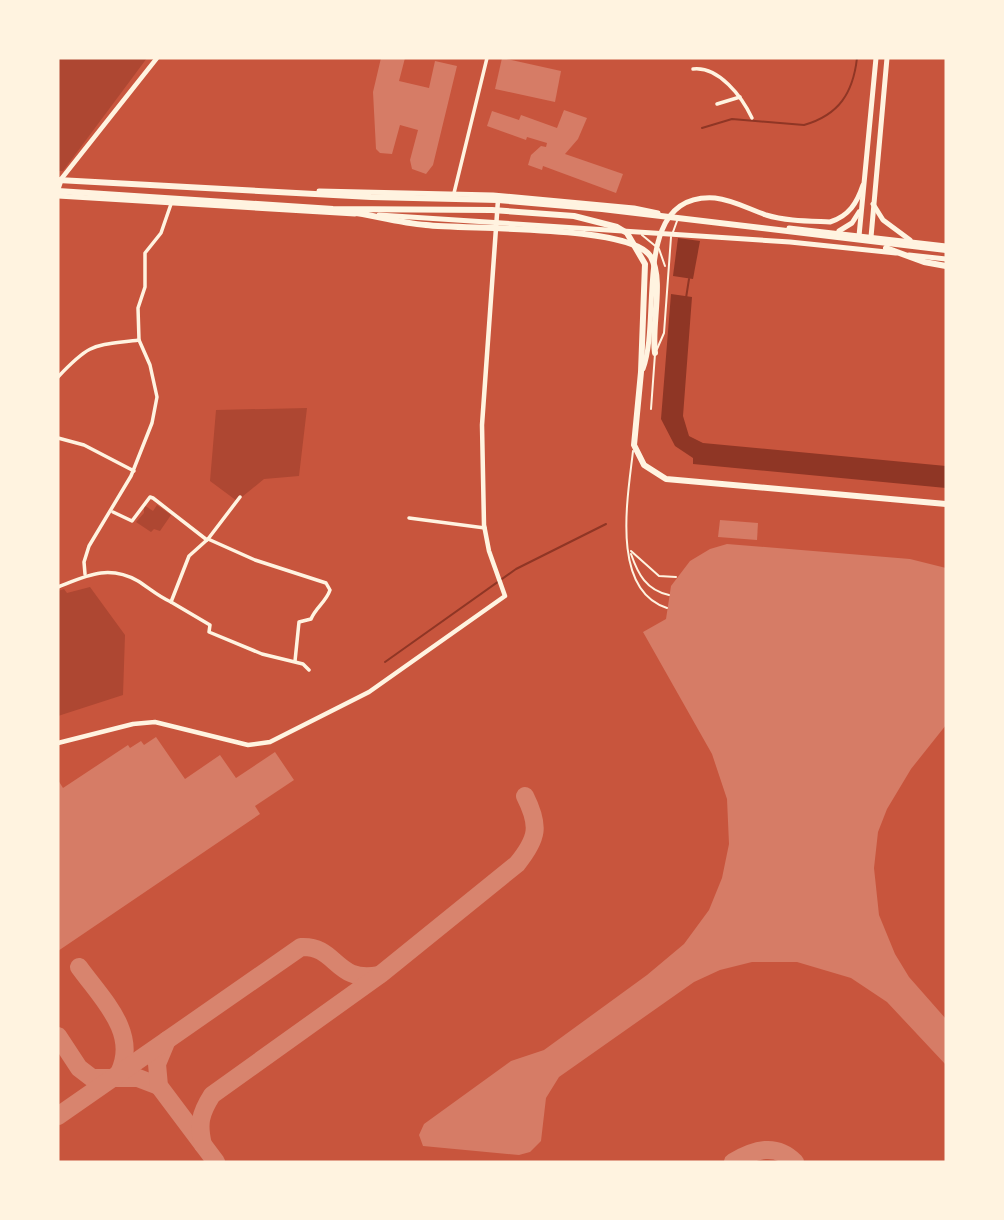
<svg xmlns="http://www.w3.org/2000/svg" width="1004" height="1220" viewBox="0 0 1004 1220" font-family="Overpass,sans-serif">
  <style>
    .green { fill: #ae4732 }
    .water { fill: #8f3625 }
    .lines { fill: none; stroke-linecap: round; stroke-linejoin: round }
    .stream { stroke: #8f3625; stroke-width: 2 }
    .taxiway { stroke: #d8846e; stroke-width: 18 }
    .building { fill: #d67c66 }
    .service { stroke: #fff3e0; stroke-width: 2 }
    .minor { stroke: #fff3e0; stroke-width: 3.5 }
    .tertiary { stroke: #fff3e0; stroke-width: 4.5 }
    .secondary { stroke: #fff3e0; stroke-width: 5 }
    .primary { stroke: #fff3e0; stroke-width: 6 }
  </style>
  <rect width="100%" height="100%" fill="#c8553d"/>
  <g class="green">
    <path d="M58,58H147L63,171H58Z"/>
    <path d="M307,408L299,476L264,479L237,501L210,481L216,410Z"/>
    <path d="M144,505L153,511L157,505L171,515L160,531L154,529L151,532L136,522L144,513Z"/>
    <path d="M90,587L125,635L123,695L58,716V591L64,589L67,593Z"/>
  </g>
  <g class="water">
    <path d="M678,238L700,241L693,279L673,276Z"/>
    <path d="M671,294L692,297L683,416L689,436L703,443L946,466V488L693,464V458L675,446L661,419Z"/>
  </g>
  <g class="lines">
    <g class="stream">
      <path d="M702,128L732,119L804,125C839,115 853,93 857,58"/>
      <path d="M686,298L689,279"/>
      <path d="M385,662L516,569L606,524"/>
    </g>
    <g class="taxiway">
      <path d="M79,967C102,999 139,1033 119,1073"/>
      <path d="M58,1036L79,1068L92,1078H138L159,1086"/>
      <path d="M167,1040L157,1064L159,1086L216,1162"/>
      <path d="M58,1116L301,947C337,945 335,984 379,975"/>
      <path d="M203,1145C198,1124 200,1114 212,1095L381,974L517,864C538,838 540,826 525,796"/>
      <path d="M733,1162C755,1149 776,1143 795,1162"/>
    </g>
  </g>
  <g class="building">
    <path d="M381,58H405L399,81L429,88L435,61L457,66L433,165L426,174L412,169L410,160L418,130L400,125L392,154L380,153L376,149L373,92Z"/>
    <path d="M502,58L561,71L555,102L495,89Z"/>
    <path d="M564,110L587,118L578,139L565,154L623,174L616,193L543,166L542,170L528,165L531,155L541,146L546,147L547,143L527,137L526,140L487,126L492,111L519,120L521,115L557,128Z"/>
    <path d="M720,520L758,523L757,540L718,537Z"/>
    <path d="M727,544L910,559L946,568V725L911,769L887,809L878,832L874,868L879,915L895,954L909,977L946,1019V1065L887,1002L851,978L797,962H752L720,970L694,982L559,1077L546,1098L541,1141L530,1152L519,1155L423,1146L419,1135L424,1124L511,1061L544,1050L647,975L684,944L709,910L722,878L729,844L727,799L712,754L643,632L666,619L671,586L690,561L710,549Z"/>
    <path d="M156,737L185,779L220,755L236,778L275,752L294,780L255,806L260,814L58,951V780L63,788L128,745L130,748L141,741L144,745Z"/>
  </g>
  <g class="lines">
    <g class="service">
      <path d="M673,232L677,221"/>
      <path d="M642,235L659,249L665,266"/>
      <path d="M657,349L664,333L671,237"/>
      <path d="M651,409L655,354"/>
      <path d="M633,451C628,496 610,590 667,608"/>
      <path d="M631,551L659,576L676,577"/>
      <path d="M631,554C638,574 646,590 669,595"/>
    </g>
    <g class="minor">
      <path d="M693,69C719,66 742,97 752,118"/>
      <path d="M717,104L740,97"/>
      <path d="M454,193L487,58"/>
      <path d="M58,377C91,342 93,346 139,340"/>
      <path d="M58,438L84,445L134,471"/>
      <path d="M113,512L132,521L150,497L153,498L207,540"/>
      <path d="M409,518L485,528"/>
      <path d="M208,539L255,560L326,583L330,590C326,602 316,607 311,619L299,622L295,661"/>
      <path d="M85,574L84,562L89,546L131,476L152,423L157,397L150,365L139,340L138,308L145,287V253L161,233L171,204"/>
      <path d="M58,587C86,576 108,564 138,581C149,588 159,597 171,602L189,556L208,539L240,497"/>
      <path d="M171,602L210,625L209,632L262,654L303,664L309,670"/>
    </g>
    <g class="tertiary">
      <path d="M58,190L62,178L157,58"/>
      <path d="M58,743L133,724L155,722L248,745L270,742L369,692L505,596L489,551L484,525L482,425L498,200"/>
    </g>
    <g class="secondary">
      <path d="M319,191L493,195L634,208L658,213"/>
      <path d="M58,196L355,214"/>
      <path d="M873,204L883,220L910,240"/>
      <path d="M379,215L790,242L896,253"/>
      <path d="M789,228L946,246"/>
      <path d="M839,231L852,223L859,212"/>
      <path d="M859,236L876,58"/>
      <path d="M871,237L887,58"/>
      <path d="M909,255L946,259"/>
      <path d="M643,369C662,318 630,192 715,198C733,200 749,209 766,215C786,221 808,221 830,222C849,216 857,203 863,185"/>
    </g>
    <g class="primary">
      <path d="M58,180L371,197L498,200L602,209L946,250"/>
      <path d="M58,191L333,209L492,210L574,216L617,227L627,233L645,264L641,372L634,445L644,465L666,479L946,504"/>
      <path d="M351,212C376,216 401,223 426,225C466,230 631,224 651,257C664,280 651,326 655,353"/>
      <path d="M886,248L924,262L946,266"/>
    </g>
  </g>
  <rect width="1004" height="1220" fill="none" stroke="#fff3e0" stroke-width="119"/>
</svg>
